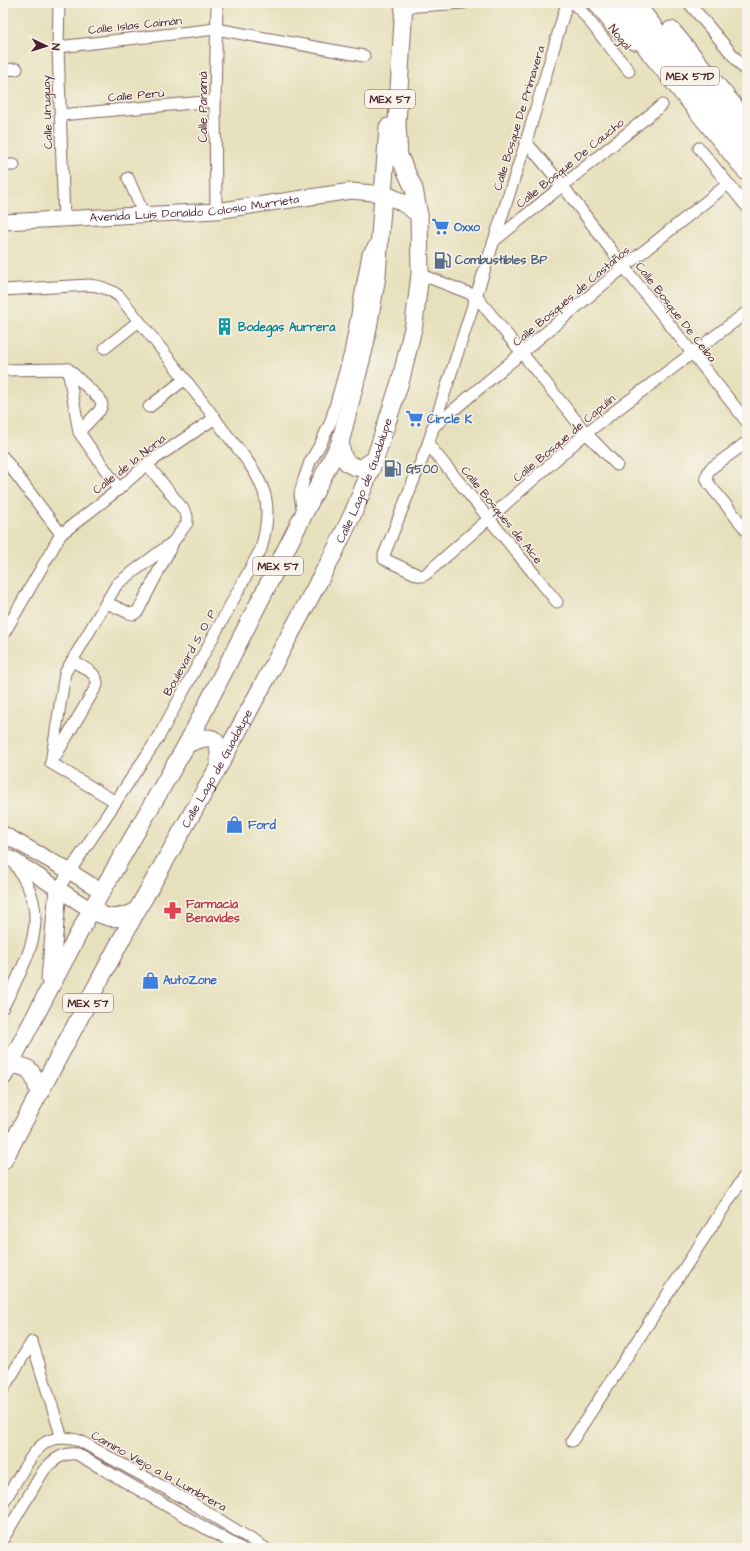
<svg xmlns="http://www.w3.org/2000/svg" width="750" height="1551" viewBox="0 0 750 1551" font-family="'Architects Daughter',sans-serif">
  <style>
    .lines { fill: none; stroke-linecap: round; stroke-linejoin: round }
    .street-casing { stroke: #81635e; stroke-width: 13 }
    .secondary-casing { stroke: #81635e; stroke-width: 17 }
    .primary-casing { stroke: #81635e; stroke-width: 19 }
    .highway-casing { stroke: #81635e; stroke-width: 21 }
    .street { stroke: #fff; stroke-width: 11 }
    .secondary { stroke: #fff; stroke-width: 15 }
    .primary { stroke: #fff; stroke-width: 17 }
    .highway { stroke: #fff; stroke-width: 19 }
    .labels { text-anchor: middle; stroke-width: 3; stroke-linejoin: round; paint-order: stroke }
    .shield { fill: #f7f3e8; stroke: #7e5f64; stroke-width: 1 }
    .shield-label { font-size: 11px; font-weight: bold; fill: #4a1f2b }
    .street-label { font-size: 12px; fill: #4a1f2b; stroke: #f7f3e8 }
    .shop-label { font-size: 12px; font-weight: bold; fill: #366cbe; stroke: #f7f3e8; text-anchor: start }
    .service-label { font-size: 12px; font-weight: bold; fill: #4e5e75; stroke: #f7f3e8; text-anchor: start }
    .culture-label { font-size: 12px; font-weight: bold; fill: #0d838f; stroke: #f7f3e8; text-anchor: start }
    .health-label { font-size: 12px; font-weight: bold; fill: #be3a42; stroke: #f7f3e8; text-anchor: start }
  </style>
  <rect width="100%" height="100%" fill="#f7f3e8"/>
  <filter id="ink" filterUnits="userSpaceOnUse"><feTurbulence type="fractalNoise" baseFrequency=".025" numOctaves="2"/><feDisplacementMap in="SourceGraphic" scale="8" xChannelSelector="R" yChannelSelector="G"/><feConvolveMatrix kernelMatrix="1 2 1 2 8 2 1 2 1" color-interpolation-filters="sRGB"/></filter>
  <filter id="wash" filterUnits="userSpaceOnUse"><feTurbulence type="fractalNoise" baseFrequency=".012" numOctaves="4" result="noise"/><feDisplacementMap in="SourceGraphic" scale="16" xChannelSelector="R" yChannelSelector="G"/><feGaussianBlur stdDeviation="0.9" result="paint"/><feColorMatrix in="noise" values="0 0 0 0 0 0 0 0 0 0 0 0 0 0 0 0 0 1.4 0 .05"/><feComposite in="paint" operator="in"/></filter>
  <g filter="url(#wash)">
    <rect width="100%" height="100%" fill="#e7e0bc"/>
  </g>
  <g filter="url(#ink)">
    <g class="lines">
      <defs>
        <g id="street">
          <path d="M59,3L58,47L64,220"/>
          <path d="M567,3L526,142L428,444L384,555V559L418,575L422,576L426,574L586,433L747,312"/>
          <path d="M573,3L583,13L629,71"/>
          <path d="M689,3L747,72"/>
          <path d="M403,7L464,3"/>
          <path d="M58,47L216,29L364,56"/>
          <path d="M3,70L17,69"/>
          <path d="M60,115L215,101"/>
          <path d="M526,142L563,186L624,267L747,422"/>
          <path d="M699,148L747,207"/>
          <path d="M3,165H14"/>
          <path d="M128,178L144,215"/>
          <path d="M216,211L215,101L217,3"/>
          <path d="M494,241L662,105"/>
          <path d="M420,274L476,296L586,433L617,465"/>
          <path d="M3,290L89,285C101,286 110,289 119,296C155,341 191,385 224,431C239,450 256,469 264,492C270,511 266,530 261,549L158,738L58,889"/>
          <path d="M105,348L139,321"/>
          <path d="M68,369L79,432L119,489"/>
          <path d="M3,370L68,369L100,399L102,405L100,410L79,432"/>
          <path d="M149,407L185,379"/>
          <path d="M432,428L624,267L728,184"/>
          <path d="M747,442L710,469L706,477L709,484L747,531"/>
          <path d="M428,444L557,602"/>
          <path d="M3,457L61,534"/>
          <path d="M303,515L300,494L304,479L310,462L321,443L331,421L350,353L368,254L379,239"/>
          <path d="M107,603L129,613L134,614L138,611L172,545"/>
          <path d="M3,635L61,534L119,489L147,464L215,418"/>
          <path d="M55,757L97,685C98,672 82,667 72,661"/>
          <path d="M51,763L65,673L117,584L173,542L187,523V516L183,509L147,464"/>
          <path d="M51,763L116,802"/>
          <path d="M3,1007C21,971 47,930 29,889C25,880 19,871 14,862"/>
          <path d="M32,1342L62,1438"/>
          <path d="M3,1389L32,1342"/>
          <path d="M572,1441L747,1172"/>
          <path d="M3,1503C10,1492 16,1481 23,1470C37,1446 49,1431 80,1441L192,1503L265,1548"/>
          <path d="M3,1539L44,1470C53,1460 63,1452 77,1454L240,1548"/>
        </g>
        <g id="secondary">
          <path id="s1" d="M3,222L216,211L351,191L384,194"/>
          <path d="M3,834L69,871L101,891"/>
          <path d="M3,855L13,860L91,910"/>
        </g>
        <g id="primary">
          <path d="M384,194C398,200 409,205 419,215"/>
          <path d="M340,443C342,454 343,464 356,467C359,468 362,468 365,466C368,464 372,461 375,459"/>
          <path d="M187,744C214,732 220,737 219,765"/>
          <path d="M91,910C111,920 115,920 136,912"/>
          <path d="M50,979L58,889"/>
          <path d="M3,1064C30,1066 32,1067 39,1093"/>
          <path d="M3,1077L91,910L187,744L340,443L365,345L377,276L388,127"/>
          <path id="s2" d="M3,1161L136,912L219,766L333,555L354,511L375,459L401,379L414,324L420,274L419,215L414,189L399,156L397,124L404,3"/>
        </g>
        <g id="highway">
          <path d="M598,3L617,27L634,40"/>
          <path d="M616,3L652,54L747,171"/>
          <path d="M634,3L747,149"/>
          <path d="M671,31L747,123"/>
        </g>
      </defs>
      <use href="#street" class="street-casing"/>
      <use href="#secondary" class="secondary-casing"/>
      <use href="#primary" class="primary-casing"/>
      <use href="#highway" class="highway-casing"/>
      <use href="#street" class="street"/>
      <use href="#secondary" class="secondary"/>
      <use href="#primary" class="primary"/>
      <use href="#highway" class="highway"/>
    </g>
  </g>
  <defs>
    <symbol id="supermarket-bare" viewBox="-9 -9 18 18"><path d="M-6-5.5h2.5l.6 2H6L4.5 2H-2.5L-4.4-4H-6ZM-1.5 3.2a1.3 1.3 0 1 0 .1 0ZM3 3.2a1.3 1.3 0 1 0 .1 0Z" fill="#3f7fe0" stroke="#f7f3e8" stroke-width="2.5" paint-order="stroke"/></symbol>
    <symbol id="fuel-bare" viewBox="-9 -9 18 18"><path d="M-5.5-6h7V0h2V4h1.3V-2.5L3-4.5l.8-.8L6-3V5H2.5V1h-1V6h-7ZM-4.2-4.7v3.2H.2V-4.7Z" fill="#5c6f8a" stroke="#f7f3e8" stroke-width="2.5" paint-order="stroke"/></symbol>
    <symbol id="building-bare" viewBox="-9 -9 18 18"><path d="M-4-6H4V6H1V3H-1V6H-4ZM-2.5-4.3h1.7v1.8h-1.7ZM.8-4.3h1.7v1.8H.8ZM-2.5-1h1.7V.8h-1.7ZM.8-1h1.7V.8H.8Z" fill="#0f9aa8" stroke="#f7f3e8" stroke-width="2.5" paint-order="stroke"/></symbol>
    <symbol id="shop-bare" viewBox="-9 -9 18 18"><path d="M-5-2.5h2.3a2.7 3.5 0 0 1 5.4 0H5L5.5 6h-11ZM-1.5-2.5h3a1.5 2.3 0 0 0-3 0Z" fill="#3f7fe0" stroke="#f7f3e8" stroke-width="2.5" paint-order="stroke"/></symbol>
    <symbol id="pharmacy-bare" viewBox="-9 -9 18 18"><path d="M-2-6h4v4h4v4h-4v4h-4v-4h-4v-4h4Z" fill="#e0444e" stroke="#f7f3e8" stroke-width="2.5" paint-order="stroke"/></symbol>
  </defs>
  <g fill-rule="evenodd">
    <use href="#supermarket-bare" x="428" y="214" width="25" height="25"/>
    <use href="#fuel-bare" x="430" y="248" width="25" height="25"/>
    <use href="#building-bare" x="212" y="314" width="25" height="25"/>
    <use href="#supermarket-bare" x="402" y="406" width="25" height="25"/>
    <use href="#fuel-bare" x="380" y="456" width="25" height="25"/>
    <use href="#shop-bare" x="222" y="812" width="25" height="25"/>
    <use href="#pharmacy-bare" x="160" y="898" width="25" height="25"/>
    <use href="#shop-bare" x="138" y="968" width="25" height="25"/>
  </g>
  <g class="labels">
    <g class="shield">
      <rect x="661" y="67" width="58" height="18" rx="3"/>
      <rect x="365" y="90" width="50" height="18" rx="3"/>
      <rect x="253" y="557" width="50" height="18" rx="3"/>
      <rect x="63" y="994" width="50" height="18" rx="3"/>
    </g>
    <g class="shield-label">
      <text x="690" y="80">MEX 57D</text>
      <text x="390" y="103">MEX 57</text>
      <text x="278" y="570">MEX 57</text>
      <text x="88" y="1007">MEX 57</text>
    </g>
    <g class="street-label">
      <text transform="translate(135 25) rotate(-6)" y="4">Calle Islas Caimán</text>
      <text transform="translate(620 37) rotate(52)" y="4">Nogal</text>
      <text transform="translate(136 95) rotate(-5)" y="4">Calle Perú</text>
      <text transform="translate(203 107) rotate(-90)" y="4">Calle Panamá</text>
      <text transform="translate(47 112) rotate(-92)" y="4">Calle Uruguay</text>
      <text transform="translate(519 118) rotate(-73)" y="4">Calle Bosque De Primavera</text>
      <text transform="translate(570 163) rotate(-39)" y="4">Calle Bosque De Caucho</text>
      <text dy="4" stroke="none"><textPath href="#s1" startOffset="192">Avenida Luis Donaldo Colosio Murrieta</textPath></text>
      <text transform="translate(571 296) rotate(-40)" y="4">Calle Bosques de Castaños</text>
      <text transform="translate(676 312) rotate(52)" y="4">Calle Bosque De Ceiba</text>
      <text transform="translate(564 438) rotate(-40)" y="4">Calle Bosque de Capulín</text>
      <text transform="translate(129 464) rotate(-38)" y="4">Calle de la Noria</text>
      <text dy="4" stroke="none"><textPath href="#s2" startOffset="771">Calle Lago de Guadalupe</textPath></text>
      <text transform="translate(502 515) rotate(51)" y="4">Calle Bosques de Alce</text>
      <text transform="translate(190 652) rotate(-61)" y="4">Boulevard S. O. P.</text>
      <text dy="4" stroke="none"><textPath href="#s2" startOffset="447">Calle Lago de Guadalupe</textPath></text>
      <text transform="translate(159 1471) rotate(29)" y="4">Camino Viejo a la Lumbrera</text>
    </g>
    <g class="shop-label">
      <text x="454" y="231">Oxxo</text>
      <text x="427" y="423">Circle K</text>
      <text x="248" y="829">Ford</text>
      <text x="163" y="984">AutoZone</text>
    </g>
    <g class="service-label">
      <text x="455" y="264">Combustibles BP</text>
      <text x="406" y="473">G500</text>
    </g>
    <g class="culture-label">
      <text x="238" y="331">Bodegas Aurrera</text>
    </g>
    <g class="health-label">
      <text x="186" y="908">Farmacia<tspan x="186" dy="14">Benavides</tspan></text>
    </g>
  </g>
  <rect width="750" height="1551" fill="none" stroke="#f7f3e8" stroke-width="16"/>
  <g transform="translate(46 46) rotate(94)" stroke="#f7f3e8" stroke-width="3" paint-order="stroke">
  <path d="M0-3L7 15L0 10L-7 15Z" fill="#4a1f2b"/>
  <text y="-6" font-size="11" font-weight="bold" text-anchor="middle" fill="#4a1f2b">N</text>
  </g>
</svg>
